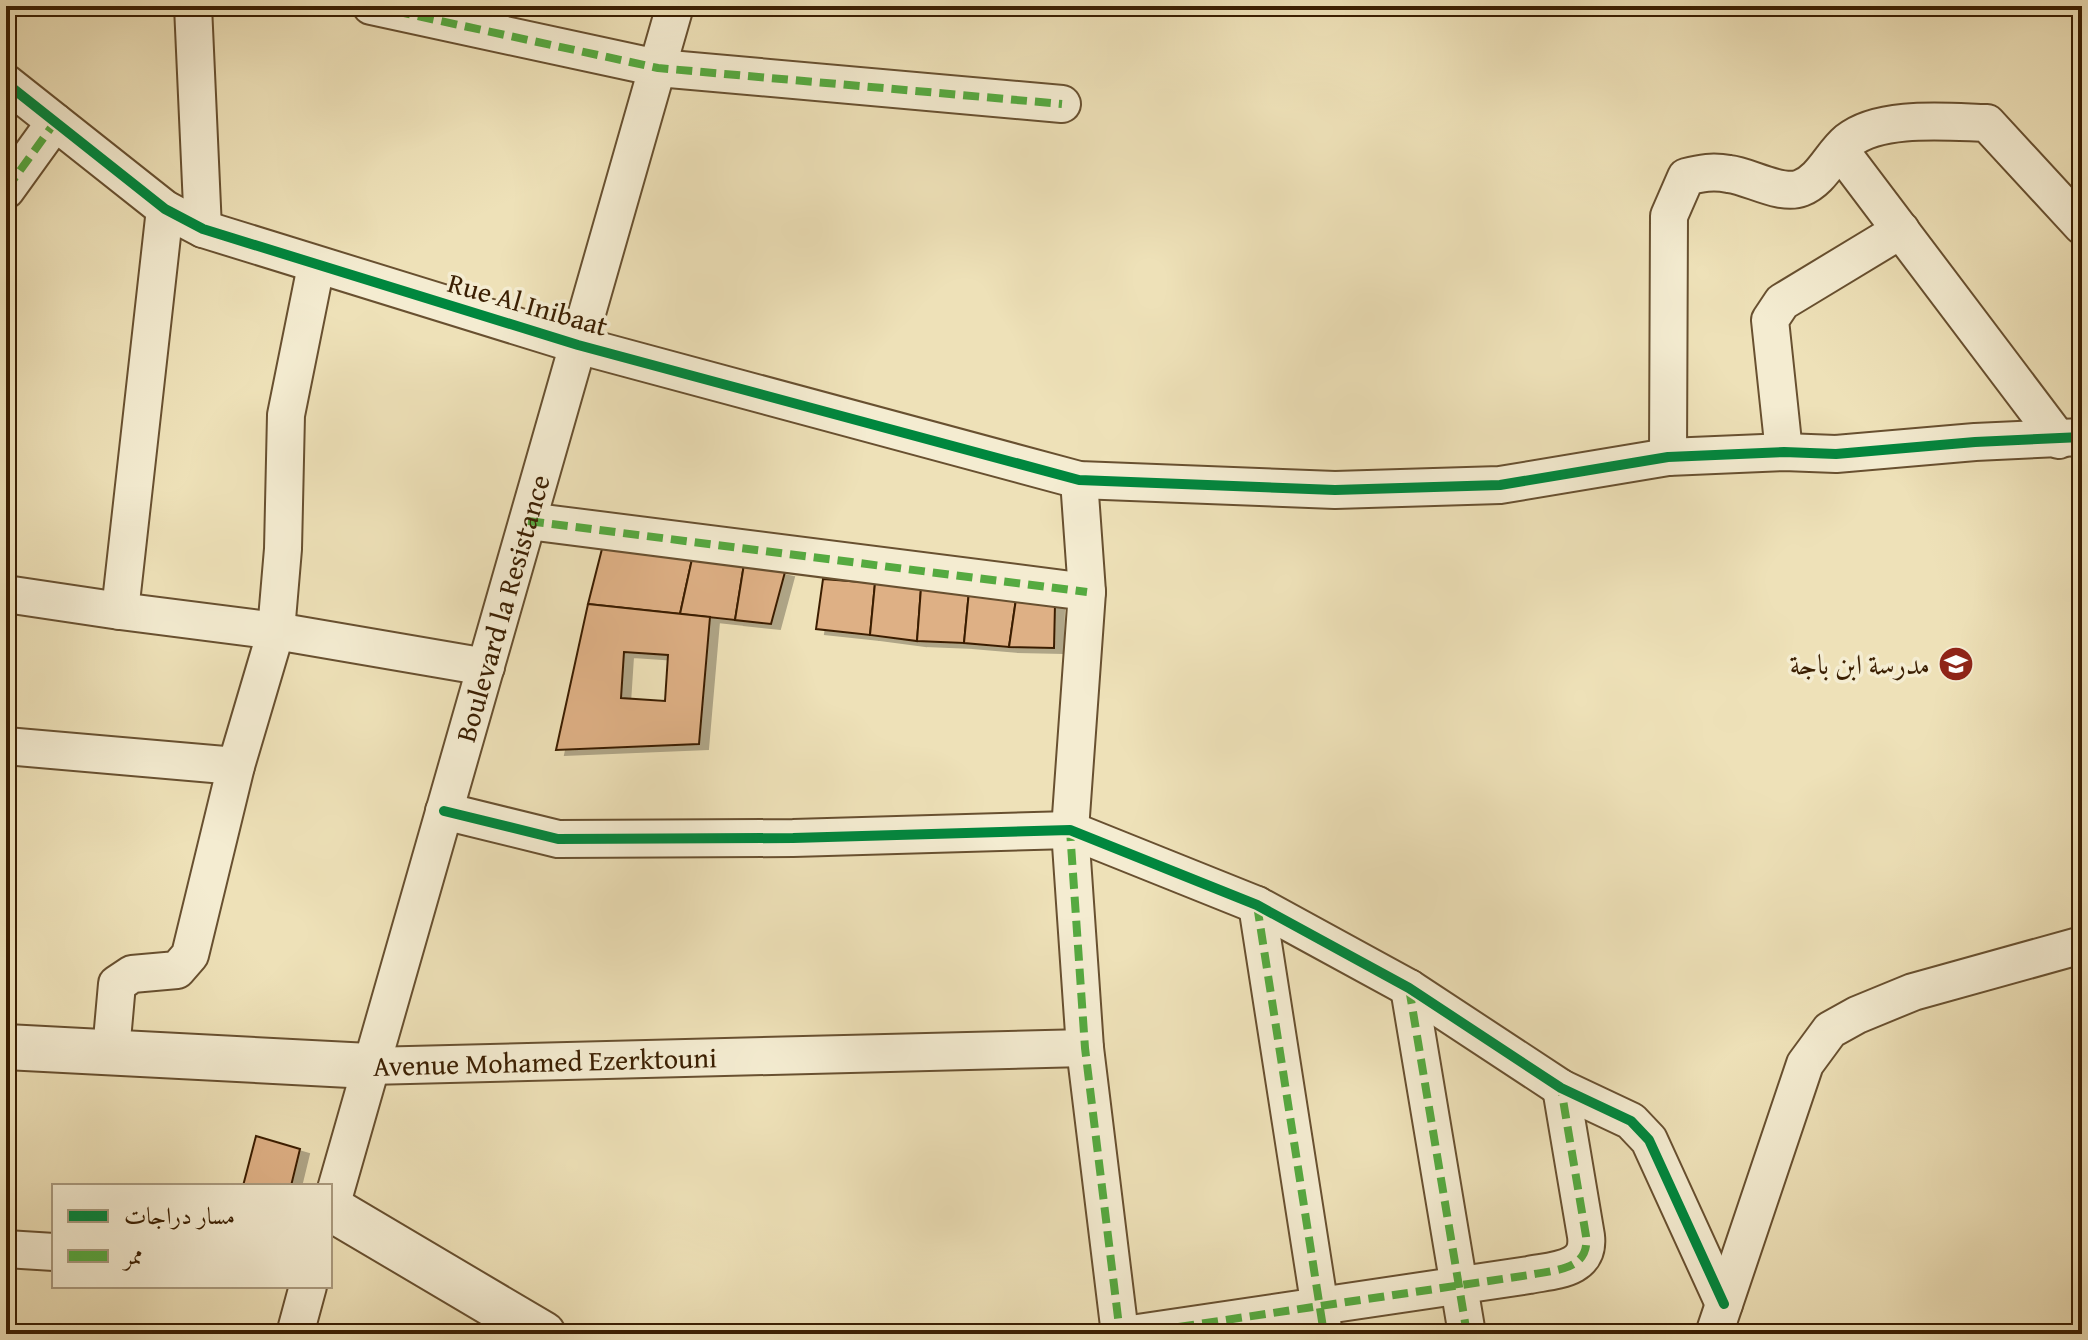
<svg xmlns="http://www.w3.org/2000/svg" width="2088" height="1340" viewBox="0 0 2088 1340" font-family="'Gentium Book Plus',Amiri,serif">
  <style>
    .building { fill: #deb085; stroke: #3b1f02; stroke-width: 2; fill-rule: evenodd; filter: url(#shadow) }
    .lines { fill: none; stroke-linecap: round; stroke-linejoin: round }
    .minor-casing { stroke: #685030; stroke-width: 40 }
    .tertiary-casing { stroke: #685030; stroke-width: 48 }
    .minor { stroke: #f4ecd1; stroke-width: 36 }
    .tertiary { stroke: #f4ecd1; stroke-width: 44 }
    .quiet { stroke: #55aa40; stroke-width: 8; stroke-dasharray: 16 8; stroke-linecap: butt }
    .cycleway-casing { stroke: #f4ecd1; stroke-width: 15 }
    .cycleway { stroke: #00873e; stroke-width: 10 }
    .labels { text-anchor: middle; stroke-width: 7; stroke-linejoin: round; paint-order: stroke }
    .street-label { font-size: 28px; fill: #3b1f02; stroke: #f4ecd1 }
    .poi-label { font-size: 28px; fill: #3b1f02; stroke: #f4ecd1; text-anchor: end }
  </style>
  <defs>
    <filter id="shadow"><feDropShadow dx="9" dy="5" stdDeviation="0" flood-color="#0004"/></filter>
  </defs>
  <rect width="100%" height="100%" fill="#eee1b8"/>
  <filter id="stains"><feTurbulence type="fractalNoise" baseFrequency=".0025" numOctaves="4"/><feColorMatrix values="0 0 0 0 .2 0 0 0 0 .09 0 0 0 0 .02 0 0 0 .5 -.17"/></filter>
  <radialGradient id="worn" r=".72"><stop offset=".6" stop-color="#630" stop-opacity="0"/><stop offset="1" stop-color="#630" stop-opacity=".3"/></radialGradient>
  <g class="building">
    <path d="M603,545L692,559L680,614L588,604Z"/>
    <path d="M692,559L744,564L735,620L680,614Z"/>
    <path d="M744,564L785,572L771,624L735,620Z"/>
    <path d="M823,579L875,583L870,635L816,629Z"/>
    <path d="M875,583L921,588L917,641L870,635Z"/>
    <path d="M921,588L969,591L964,643L917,641Z"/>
    <path d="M969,591L1016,599L1009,647L964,643Z"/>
    <path d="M1016,599L1055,604L1054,648L1009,647Z"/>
    <path d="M588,604L710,617L699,744L556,750ZM624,652L668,655L665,701L621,698Z"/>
    <path d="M256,1136L300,1149L291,1186H243Z"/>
  </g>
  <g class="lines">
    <defs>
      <g id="minor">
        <path d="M193,6L203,229"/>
        <path d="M371,6L658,68L1062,104"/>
        <path d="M6,83L165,209L203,229L578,345L1079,480L1335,490L1500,485L1668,457L1784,452L1836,454L1975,442L2082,437"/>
        <path d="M1840,150L2059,440"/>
        <path d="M6,190L55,122"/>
        <path d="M165,209L120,611L276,631L486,667"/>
        <path d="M1784,452L1770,320L1782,302L1901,230"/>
        <path d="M1668,457L1669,216L1686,177C1701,173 1713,171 1729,174C1749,176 1781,196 1801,188C1822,180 1831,155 1848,141C1880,115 1948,122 1987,123L2082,226"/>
        <path d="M1079,480L1087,592L1070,830L1085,1048L1120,1334"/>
        <path d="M528,521L1087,592"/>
        <path d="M6,594L120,611"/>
        <path d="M6,746L236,766"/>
        <path d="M444,811L558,839L793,838L1070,830L1257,905L1409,988L1561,1088L1631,1121L1649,1140L1724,1304"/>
        <path d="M1257,905L1324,1334"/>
        <path d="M1409,988L1467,1334"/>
        <path d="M111,1051L117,984L132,974L177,970L190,955L236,766L276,631L283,549L286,415L316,266"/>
        <path id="s1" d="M369,1066L1085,1048"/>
        <path id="s2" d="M330,1210L675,6"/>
        <path d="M6,1249L54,1252"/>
        <path d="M295,1334L308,1286"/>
        <path d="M1131,1334L1529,1275C1555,1270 1590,1270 1586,1236L1561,1088"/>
        <path d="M1714,1334L1805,1064L1830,1030L1857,1015L1913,992L2082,945"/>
      </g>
      <g id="tertiary">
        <path d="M6,1047L369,1066"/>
        <path d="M330,1208L543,1334"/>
      </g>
    </defs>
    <use href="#minor" class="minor-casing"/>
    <use href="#tertiary" class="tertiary-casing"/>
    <use href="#minor" class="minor"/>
    <use href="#tertiary" class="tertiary"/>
    <g class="quiet">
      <path d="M371,6L658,68L1062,104"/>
      <path d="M6,190L55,122"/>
      <path d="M528,521L1087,592"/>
      <path d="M1065,830H1070L1085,1048L1120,1334"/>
      <path d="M1257,905L1324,1334"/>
      <path d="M1409,988L1467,1334"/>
      <path d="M1131,1334L1529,1275C1555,1270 1590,1270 1586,1236L1561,1088"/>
    </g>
    <defs>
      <g id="cycleway">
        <path d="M6,83L165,209L203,229L578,345L1079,480L1335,490L1500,485L1668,457L1784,452L1836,454L1975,442L2082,437"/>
        <path d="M444,811L558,839L793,838L1070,830L1257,905L1409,988L1561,1088L1631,1121L1649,1140L1724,1304"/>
      </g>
    </defs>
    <use href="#cycleway" class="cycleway-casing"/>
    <use href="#cycleway" class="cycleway"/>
  </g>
  <defs>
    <symbol id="school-disc" viewBox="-11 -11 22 22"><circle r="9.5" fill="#8f2418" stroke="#f4ecd1"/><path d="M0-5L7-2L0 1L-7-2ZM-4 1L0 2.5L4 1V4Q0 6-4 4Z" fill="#fff"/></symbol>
  </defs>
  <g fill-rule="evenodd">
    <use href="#school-disc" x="1936" y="644" width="40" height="40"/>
  </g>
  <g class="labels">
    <g class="street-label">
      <text transform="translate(528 304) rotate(16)" y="10">Rue Al Inibaat</text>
      <text dy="10" stroke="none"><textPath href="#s2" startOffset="626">Boulevard la Resistance</textPath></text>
      <text dy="10" stroke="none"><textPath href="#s1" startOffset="176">Avenue Mohamed Ezerktouni</textPath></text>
    </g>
    <g class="poi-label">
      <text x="1930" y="674">مدرسة ابن باجة</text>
    </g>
  </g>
  <rect width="2088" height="1340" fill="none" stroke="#eee1b8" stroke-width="32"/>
  <rect x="8" y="8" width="2072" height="1324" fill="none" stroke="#3b1f02" stroke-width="4"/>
  <rect x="16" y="16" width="2056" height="1308" fill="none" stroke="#3b1f02" stroke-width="2"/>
  <rect x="52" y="1184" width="280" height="104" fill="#f4ecd1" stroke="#aa9a7e" stroke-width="2"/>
  <rect x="68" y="1210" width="40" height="12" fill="#00873e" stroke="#aa9a7e" stroke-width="2"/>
  <text x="124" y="1224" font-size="24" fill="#3b1f02">مسار دراجات</text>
  <rect x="68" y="1250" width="40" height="12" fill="#55aa40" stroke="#aa9a7e" stroke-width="2"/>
  <text x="124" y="1264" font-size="24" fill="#3b1f02">ممر</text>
  <rect width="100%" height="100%" filter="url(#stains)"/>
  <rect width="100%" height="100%" fill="url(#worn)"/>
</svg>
